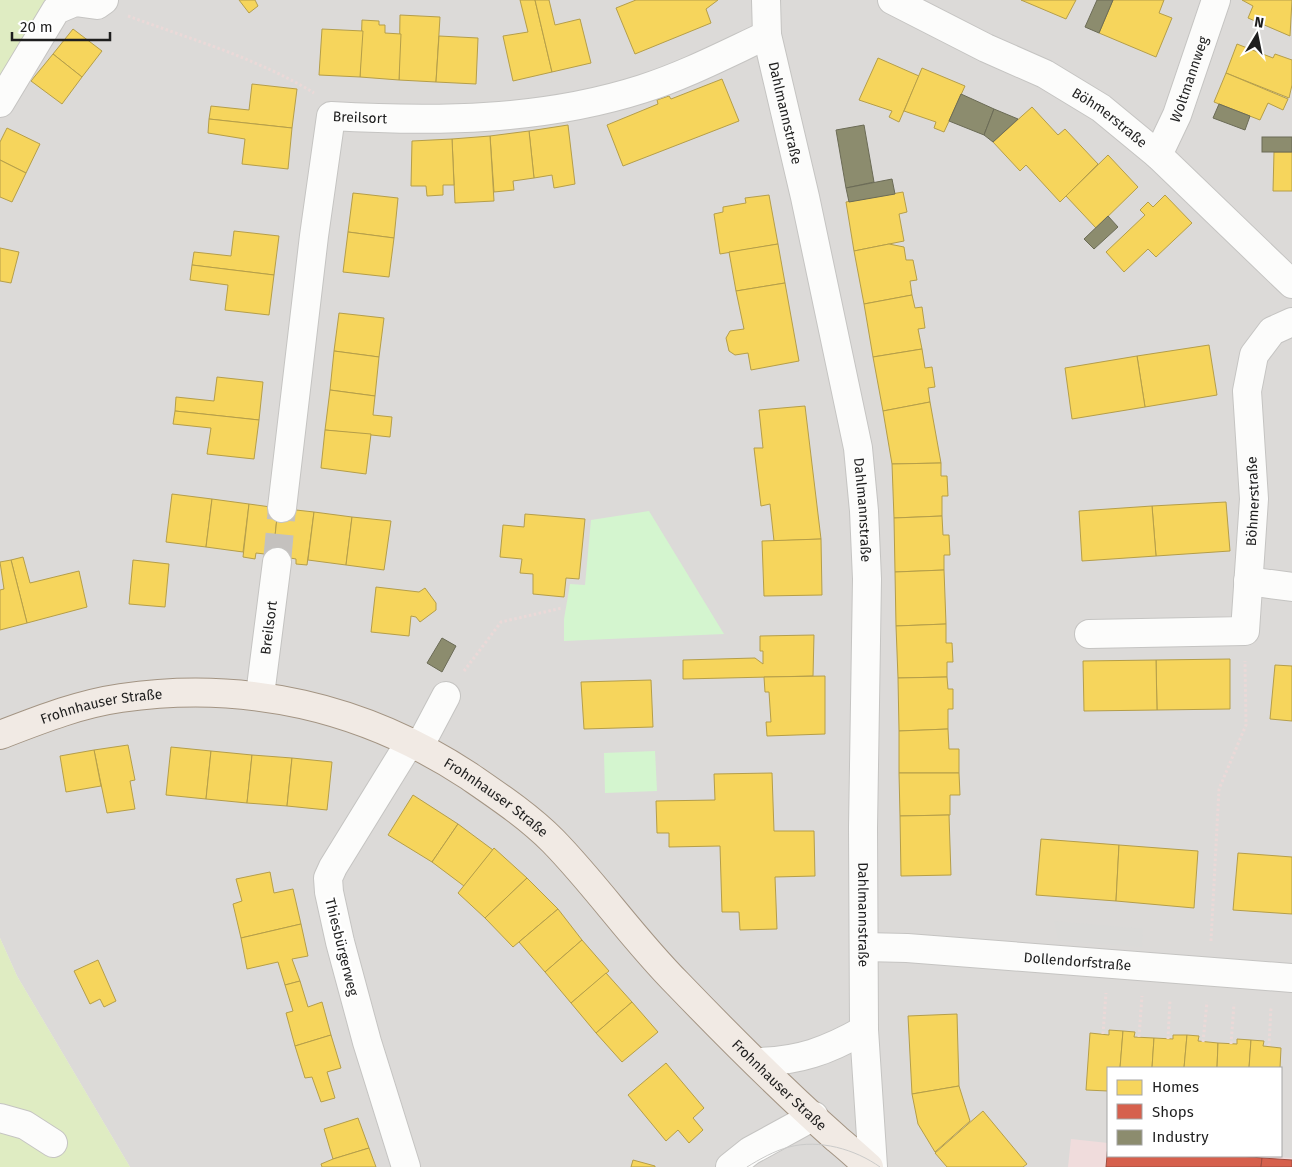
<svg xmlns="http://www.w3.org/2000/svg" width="1292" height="1167" viewBox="0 0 1292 1167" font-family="'Fira Sans',sans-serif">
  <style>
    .residential { fill: #dcdad8; fill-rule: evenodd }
    .commercial { fill: #f0dcdc }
    .religious { fill: #dbdad8 }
    .grass { fill: #dfecc2 }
    .park { fill: #d4f5cf }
    .homes { fill: #f6d55c; stroke: #b59e49 }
    .shops { fill: #d6604d; stroke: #9f4c3f }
    .industry { fill: #8c8c6e; stroke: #6b6b56 }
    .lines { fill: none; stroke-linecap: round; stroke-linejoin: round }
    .minor-tunnel { stroke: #c4c1be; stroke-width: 28; stroke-dasharray: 28 14; stroke-linecap: butt }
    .minor-casing { stroke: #c5c4c2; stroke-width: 30 }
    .major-casing { stroke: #a39483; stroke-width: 30 }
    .path { stroke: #ebd9d8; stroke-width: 3; stroke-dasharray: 2.5 2.5; stroke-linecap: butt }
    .minor { stroke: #fcfcfb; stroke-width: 28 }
    .major { stroke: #f1eae4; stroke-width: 28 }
    .tram { stroke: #cacac9; stroke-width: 1 }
    .labels { text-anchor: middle; stroke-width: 5; stroke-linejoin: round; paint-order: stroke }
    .street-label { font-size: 14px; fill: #1e1e1e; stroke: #fff }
  </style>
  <rect width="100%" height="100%" fill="#edeae6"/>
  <path class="residential" d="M96,0H1292V1167H130L17,976L0,938V115L57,22L92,13ZM1108,1068H1281V1156H1108Z"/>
  <path class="commercial" d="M1071,1139L1108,1143V1156H1261L1292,1158V1167H1068Z"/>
  <path class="religious" d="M1054,921L1143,929L1142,947L1058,941Z"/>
  <g class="grass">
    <path d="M0,0H65L0,93Z"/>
    <path d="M0,938L17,976L130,1167H0Z"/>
  </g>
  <g class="park">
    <path d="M649,511L724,634L564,641V619L570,584L585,585L591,520Z"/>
    <path d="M655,751L657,791L605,793L604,753Z"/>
  </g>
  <g class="homes">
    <path d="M239,0H255L258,6L249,13Z"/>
    <path d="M520,0H535L552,72L513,81L503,36L528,32Z"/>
    <path d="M535,0H549L555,25L580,19L591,63L552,72Z"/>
    <path d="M636,0H718L706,9L711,23L635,54L616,8Z"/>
    <path d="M1021,0H1076L1066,19Z"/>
    <path d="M1113,0H1164L1159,13L1172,18L1156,57L1099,33Z"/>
    <path d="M1242,0H1292L1290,36L1248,18L1253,6Z"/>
    <path d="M400,15L440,17L436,82L399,80Z"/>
    <path d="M362,20L379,21V25H385V33L401,34L399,80L360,77Z"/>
    <path d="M73,29L102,51L82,77L53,54Z"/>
    <path d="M322,29L363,31L360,77L319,75Z"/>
    <path d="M439,36L478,38L476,84L436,82Z"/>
    <path d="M1237,44L1273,58L1275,54L1292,60V85L1289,98L1226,73Z"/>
    <path d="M53,54L82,77L62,104L31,81Z"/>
    <path d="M878,58L919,76L899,122L889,117L892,111L859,100Z"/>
    <path d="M922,68L965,86L944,132L934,128L936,122L904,111Z"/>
    <path d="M1226,73L1288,99L1283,110L1268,103L1260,120L1214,102Z"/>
    <path d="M722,79L739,121L623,166L607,125L658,104L657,100L669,96L671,99Z"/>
    <path d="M252,84L297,89L292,128L209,119L211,106L249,110Z"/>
    <path d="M1032,107L1058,135L1065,129L1098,164L1060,202L1026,165L1020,171L993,142Z"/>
    <path d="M209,119L292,128L288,169L242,164L245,139L208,133Z"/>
    <path d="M568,125L575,184L554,188L552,175L534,178L529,131Z"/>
    <path d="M7,128L40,144L26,173L0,160V142Z"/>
    <path d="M529,131L534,178L513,181L514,190L494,192L490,136Z"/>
    <path d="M490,136L494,201L455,203L452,139Z"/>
    <path d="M452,139L454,185H443V195L427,196L426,186H411L412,141Z"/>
    <path d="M1274,152H1292V191H1273Z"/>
    <path d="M1108,155L1138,187L1096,228L1066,196Z"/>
    <path d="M0,160L26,173L12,202L0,197Z"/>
    <path d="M903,192L907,212L899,214L904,241L854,251L846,202Z"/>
    <path d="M353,193L398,198L394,238L348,232Z"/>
    <path d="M769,195L778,244L720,254L714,214L723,212V207L746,203L745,198Z"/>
    <path d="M1165,195L1192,223L1156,257L1148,249L1124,272L1106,252L1145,215L1140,210L1148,202L1153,207Z"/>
    <path d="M234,231L279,236L274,275L192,265L194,252L231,256Z"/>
    <path d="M348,232L394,238L389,277L343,272Z"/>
    <path d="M778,244L785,283L736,291L729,252Z"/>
    <path d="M889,244L904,247L906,260H913L917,280L910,281L912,295L864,304L854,251Z"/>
    <path d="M0,248L19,252L11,283L0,281Z"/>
    <path d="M192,265L274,275L269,315L225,310L228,285L190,280Z"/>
    <path d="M785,283L799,361L751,370L748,353L735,355L729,351L726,338L730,331L744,329L736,291Z"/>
    <path d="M912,295L915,308L922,307L925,328L918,329L922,349L873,357L864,304Z"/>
    <path d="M339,313L384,318L379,357L334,351Z"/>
    <path d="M1209,345L1217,395L1145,407L1137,356Z"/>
    <path d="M922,349L925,368L932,367L935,387L928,388L930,402L883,411L873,357Z"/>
    <path d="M334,351L379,357L375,396L330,390Z"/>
    <path d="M1137,356L1145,407L1072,419L1065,368Z"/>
    <path d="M217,377L263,382L259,420L175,411L176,397L214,401Z"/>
    <path d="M330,390L375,396L373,415L392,417L390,437L325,430Z"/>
    <path d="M930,402L941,463L892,464L883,411Z"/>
    <path d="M805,406L821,539L774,541L770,504L761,506L754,448H763L759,410Z"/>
    <path d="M175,411L259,420L254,459L207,454L211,428L173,424Z"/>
    <path d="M325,430L371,434L366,474L321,468Z"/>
    <path d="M941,463V476H947L948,496H942V516L894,518L892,464Z"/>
    <path d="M172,494L212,499L206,547L166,542Z"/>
    <path d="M212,499L249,504L243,552L206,547Z"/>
    <path d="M1226,502L1230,551L1156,556L1152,506Z"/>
    <path d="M249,504L278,508L273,555L256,553L255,559L243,557Z"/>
    <path d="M1152,506L1156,556L1082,561L1079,511Z"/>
    <path d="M278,508L314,512L307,565L296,564V559L273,555Z"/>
    <path d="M314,512L352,517L346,565L308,560Z"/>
    <path d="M525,514L585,519L579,579L566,578L564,597L533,594V574L520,573L522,559L500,557L503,525L524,527Z"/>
    <path d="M942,516L943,535H949L950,555H944V570L895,572L894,518Z"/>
    <path d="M352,517L391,521L384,570L346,565Z"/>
    <path d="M821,539L822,595L764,596L762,541Z"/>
    <path d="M23,557L30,583L79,571L87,607L27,623L11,560Z"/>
    <path d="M11,560L27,623L0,630V590L4,589L0,562Z"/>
    <path d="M133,560L169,564L165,607L129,604Z"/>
    <path d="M944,570L946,624L896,626L895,572Z"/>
    <path d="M376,587L419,592L425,588L436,603V610L420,622L416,617L411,616L409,636L371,632Z"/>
    <path d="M946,624V643H952L953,662H947V677L898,678L896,626Z"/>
    <path d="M814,635L813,676L683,679V660L755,658L763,664V651H760V636Z"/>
    <path d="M1230,659V709L1157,710L1156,660Z"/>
    <path d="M1156,660L1157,710L1084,711L1083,661Z"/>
    <path d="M1275,665L1292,666V721L1270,719Z"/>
    <path d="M825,676V734L767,736L766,722H771L769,692H765L764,677Z"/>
    <path d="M947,677L948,689H953V709H948V729L899,731L898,678Z"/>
    <path d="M651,680L653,727L584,729L581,682Z"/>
    <path d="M948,729L949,749H959V773H899V731Z"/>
    <path d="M128,745L135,780L130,781L135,809L107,813L94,750Z"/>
    <path d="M171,747L211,751L206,799L166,795Z"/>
    <path d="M94,750L101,786L66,792L60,756Z"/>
    <path d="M211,751L252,755L247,803L206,799Z"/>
    <path d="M252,755L292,758L287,806L247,803Z"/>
    <path d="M292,758L332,762L327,810L287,806Z"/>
    <path d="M772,773L774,831H814L815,876L775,877L777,929L740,930L739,912H722L720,846L669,847V833H657L656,801L715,800L714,774Z"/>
    <path d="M899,773H959L960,795H950V815L900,816Z"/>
    <path d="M413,795L458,824L432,862L388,835Z"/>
    <path d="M949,815L951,875L901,876L900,816Z"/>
    <path d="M458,824L493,850L464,886L432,862Z"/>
    <path d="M1041,839L1119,845L1116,901L1036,895Z"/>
    <path d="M1119,845L1198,851L1194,908L1116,901Z"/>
    <path d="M494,848L527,878L485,918L458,893Z"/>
    <path d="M1238,853L1292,857V914L1233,910Z"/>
    <path d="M270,872L274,893L293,889L301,924L241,938L233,904L242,901L236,879Z"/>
    <path d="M527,878L558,909L513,947L485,918Z"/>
    <path d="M558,909L582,940L545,972L519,942Z"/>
    <path d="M301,924L308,956L292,959L300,981L285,985L278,962L247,969L241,938Z"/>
    <path d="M582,940L609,971L571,1003L545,972Z"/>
    <path d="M98,960L116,1001L104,1007L100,999L90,1004L74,971Z"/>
    <path d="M606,973L632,1002L596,1033L571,1003Z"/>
    <path d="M300,981L308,1007L322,1002L331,1035L295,1046L286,1013L293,1011L285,985Z"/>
    <path d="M632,1002L658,1032L622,1062L596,1033Z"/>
    <path d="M957,1014L959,1086L912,1094L908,1016Z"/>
    <path d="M1109,1030L1123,1031L1120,1068H1108V1091L1086,1090L1090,1033L1109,1035Z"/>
    <path d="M1123,1031L1135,1032L1134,1037L1154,1038L1152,1068H1120Z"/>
    <path d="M331,1035L341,1068L327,1072L335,1098L321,1102L312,1077L305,1078L295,1046Z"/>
    <path d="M1173,1035H1187L1184,1068H1152L1154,1038L1173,1039Z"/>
    <path d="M1187,1035L1199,1036L1198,1041L1218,1043L1217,1068H1184Z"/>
    <path d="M1237,1039L1251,1040L1249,1068H1217L1218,1043L1237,1044Z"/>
    <path d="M1251,1040L1264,1041L1263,1046L1281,1048L1280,1068H1249Z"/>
    <path d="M666,1063L704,1108L693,1118L703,1130L689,1143L678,1130L666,1141L628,1095Z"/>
    <path d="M959,1086L970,1121L935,1152L918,1124L912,1094Z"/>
    <path d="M983,1111L1027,1164L1023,1167H947L935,1153Z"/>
    <path d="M358,1118L369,1148L333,1159L324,1129Z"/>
    <path d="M369,1148L376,1167H322L321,1164L333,1159Z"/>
    <path d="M633,1160L655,1166V1167H631Z"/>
  </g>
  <g class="shops">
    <path d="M1108,1145V1156H1240L1262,1158L1261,1167H1106Z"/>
    <path d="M1262,1158L1292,1160V1167H1261Z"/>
  </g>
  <g class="industry">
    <path d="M1097,0H1113L1099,33L1085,27Z"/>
    <path d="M961,94L994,109L984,135L949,121Z"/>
    <path d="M1219,104L1250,116L1245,130L1213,118Z"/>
    <path d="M994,109L1018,119L993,142L984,135Z"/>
    <path d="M864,125L874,182L846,188L836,130Z"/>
    <rect x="1262" y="137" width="30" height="15"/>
    <path d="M892,179L895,194L849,202L846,188Z"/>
    <path d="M1108,216L1118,227L1094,249L1084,239Z"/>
    <path d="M442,638L456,646L442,672L427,663Z"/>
  </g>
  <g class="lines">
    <path class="minor-tunnel" d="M277,562L282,508"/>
    <defs>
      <g id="minor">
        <path id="s1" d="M766,0L767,35L805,197L858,448L864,511L867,579L863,828L864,1030L873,1167"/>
        <path id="s2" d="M892,0L986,48L1045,74L1101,108L1158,155L1292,284"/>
        <path d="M0,103L56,10L75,2L97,5L104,0"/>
        <path id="s3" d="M1158,155L1177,115L1216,0"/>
        <path id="s4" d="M282,508L314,236L331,116C436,122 542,121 642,89C686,75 726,54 767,35"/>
        <path d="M1248,581L1292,587"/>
        <path id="s5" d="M1089,634L1245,631L1254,499L1247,391L1254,355L1272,331L1292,322"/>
        <path id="s6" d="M260,695L277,562"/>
        <path d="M419,747L446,696"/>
        <path id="s7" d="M864,947L907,948L1292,978"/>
        <path d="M757,1062C799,1061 827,1051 864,1030"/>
        <path d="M0,1118L25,1125L53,1143"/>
        <path d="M406,1167L367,1042L340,942L329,892L328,878L333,867L410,742"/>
        <path d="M730,1167L750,1151L814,1116"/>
      </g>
      <g id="major">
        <path id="s8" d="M0,735C39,720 79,704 121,698C246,680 364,707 469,776C498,796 528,816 553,841C597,886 633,939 678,984C729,1037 782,1090 837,1139C848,1148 858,1157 869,1167"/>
      </g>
    </defs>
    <use href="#minor" class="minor-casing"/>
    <use href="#major" class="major-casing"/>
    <g class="path">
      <path d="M128,16C190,39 257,58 314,93"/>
      <path d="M464,671L501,622L562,608"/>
      <path d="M1211,941L1219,789L1246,725L1245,661"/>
      <path d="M1103,1034L1106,993"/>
      <path d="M1139,1037L1142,996"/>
      <path d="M1168,1039L1170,1000"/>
      <path d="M1203,1042L1207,1002"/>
      <path d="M1231,1044L1234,1004"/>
      <path d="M1269,1046L1271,1007"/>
    </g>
    <use href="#minor" class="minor"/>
    <use href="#major" class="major"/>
    <path class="tram" d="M747,1167C760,1159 774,1151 789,1147C819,1139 855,1149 880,1167"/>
  </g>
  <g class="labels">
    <g class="street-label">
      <text dy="5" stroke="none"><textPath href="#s3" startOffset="82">Woltmannweg</textPath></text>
      <text dy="5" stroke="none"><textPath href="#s1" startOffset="115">Dahlmannstraße</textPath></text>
      <text dy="5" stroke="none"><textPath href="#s2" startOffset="248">Böhmerstraße</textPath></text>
      <text dy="5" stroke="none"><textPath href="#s4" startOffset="424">Breilsort</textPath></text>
      <text dy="5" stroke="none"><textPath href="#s5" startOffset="286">Böhmerstraße</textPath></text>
      <text dy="5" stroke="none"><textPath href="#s1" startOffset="520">Dahlmannstraße</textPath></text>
      <text dy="5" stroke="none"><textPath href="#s6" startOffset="68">Breilsort</textPath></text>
      <text dy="5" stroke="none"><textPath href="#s8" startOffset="106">Frohnhauser Straße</textPath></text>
      <text dy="5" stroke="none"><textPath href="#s8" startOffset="526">Frohnhauser Straße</textPath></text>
      <text dy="5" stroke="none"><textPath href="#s1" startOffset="925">Dahlmannstraße</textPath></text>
      <text transform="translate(342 947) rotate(76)" y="5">Thiesbürgerweg</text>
      <text dy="5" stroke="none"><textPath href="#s7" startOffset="214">Dollendorfstraße</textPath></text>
      <text dy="5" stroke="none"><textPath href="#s8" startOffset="931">Frohnhauser Straße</textPath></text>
    </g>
  </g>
  <rect x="1107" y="1067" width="175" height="90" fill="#ffffff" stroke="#a5a5a5"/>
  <rect x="1117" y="1080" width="25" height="15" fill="#f6d55c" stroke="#a5a5a5"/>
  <text x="1152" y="1092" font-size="15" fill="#1e1e1e">Homes</text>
  <rect x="1117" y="1104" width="25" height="15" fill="#d6604d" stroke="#a5a5a5"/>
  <text x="1152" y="1117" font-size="15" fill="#1e1e1e">Shops</text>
  <rect x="1117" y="1130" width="25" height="15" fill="#8c8c6e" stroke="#a5a5a5"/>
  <text x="1152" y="1142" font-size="15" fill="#1e1e1e">Industry</text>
  <g transform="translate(1257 35) rotate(10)" stroke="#ffffff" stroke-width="4" paint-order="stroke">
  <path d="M0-4L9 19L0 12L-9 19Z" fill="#1e1e1e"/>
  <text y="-8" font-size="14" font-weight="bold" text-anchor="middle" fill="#1e1e1e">N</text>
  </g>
  <path d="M12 32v8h98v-8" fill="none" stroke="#1e1e1e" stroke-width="2.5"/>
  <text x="20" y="32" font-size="15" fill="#1e1e1e" stroke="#ffffff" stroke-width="4" paint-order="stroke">20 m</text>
</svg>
